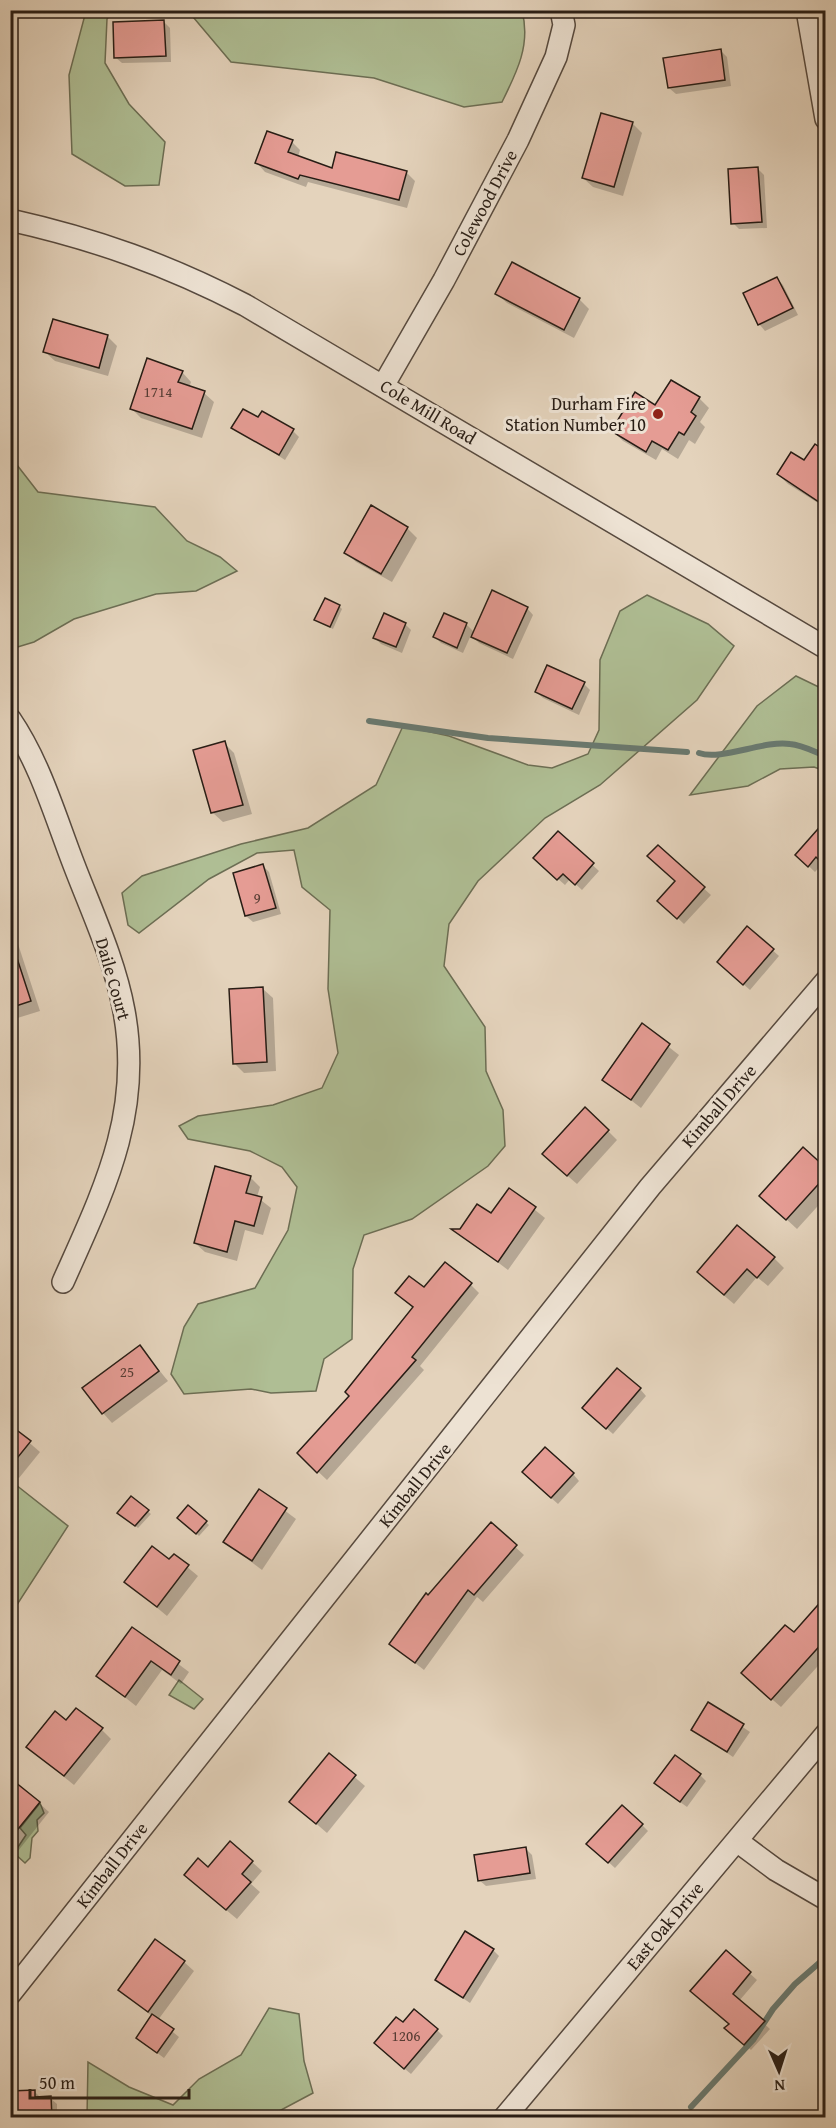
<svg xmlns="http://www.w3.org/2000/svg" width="836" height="2128" viewBox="0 0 836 2128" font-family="'Gentium Book Plus',serif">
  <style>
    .green { fill: #afbe94; stroke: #6c6e54; stroke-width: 1.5 }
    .shadow { fill: #0003 }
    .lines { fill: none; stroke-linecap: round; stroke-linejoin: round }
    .stream { stroke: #697a71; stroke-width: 6 }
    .building { fill: #e59c94; stroke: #281d15; stroke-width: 1.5 }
    .minor-casing { stroke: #574a3f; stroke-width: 24 }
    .minor { stroke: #ede2d3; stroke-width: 21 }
    .poi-dot { fill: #8f2418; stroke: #ede2d3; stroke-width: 2 }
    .labels { text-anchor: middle; stroke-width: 6; stroke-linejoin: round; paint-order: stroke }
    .number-label { font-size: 15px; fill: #573d35 }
    .street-label { font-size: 18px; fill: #281d15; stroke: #ede2d3 }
    .poi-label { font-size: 18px; fill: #281d15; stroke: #ede2d3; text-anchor: end }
  </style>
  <rect width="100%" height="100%" fill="#e4d3bc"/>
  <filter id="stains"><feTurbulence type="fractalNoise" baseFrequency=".00333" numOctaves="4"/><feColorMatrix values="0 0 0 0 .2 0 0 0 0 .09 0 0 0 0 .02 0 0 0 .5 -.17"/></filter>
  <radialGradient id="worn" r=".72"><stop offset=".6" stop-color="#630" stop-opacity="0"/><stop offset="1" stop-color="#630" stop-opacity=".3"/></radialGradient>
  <g class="green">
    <path d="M86,11H113L107,19L105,63L129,104L165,142L159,185L125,186L72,154L69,75Z"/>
    <path d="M188,11H522C531,44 517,72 502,102L464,107L374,78L231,62Z"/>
    <path d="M10,456L38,492L155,507L187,541L220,557L237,571L196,591L156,594L74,619L34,642L11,649Z"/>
    <path d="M647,595L708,624L734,646L697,700L600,785L545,818L478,881L449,924L444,966L485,1027L486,1071L503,1110L505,1146L488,1166L412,1219L364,1235L353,1269L352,1339L324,1359L316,1391L271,1393L251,1389L184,1394L171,1374L184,1327L198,1304L255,1288L288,1230L297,1187L282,1167L250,1151L188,1139L179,1126L198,1116L273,1105L322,1088L338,1053L328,989L330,910L302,887L294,850L257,853L209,879L139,933L128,925L122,893L142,876L241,844L308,828L376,785L403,726L449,736L528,765L552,768L588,754L599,730L600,660L620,611Z"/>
    <path d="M796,676L825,690V771L814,767L780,769L748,786L690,795L757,706Z"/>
    <path d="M11,1481L68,1526L11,1614Z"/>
    <path d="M179,1680L203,1699L194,1709L169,1695Z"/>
    <path d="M40,1803L44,1813L37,1820L38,1831L32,1838L30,1858L25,1863L14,1853L26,1835L20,1828Z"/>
    <path d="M269,2008L299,2014L304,2061L313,2093L268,2117H87L88,2062L129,2087L173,2105L199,2079L241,2055Z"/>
  </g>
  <g class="shadow">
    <path d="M34,10H62L61,15Z"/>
    <path d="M164,22L170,28L171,62L122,63L115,57Z"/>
    <path d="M720,50L727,57L731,86L676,94L669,88Z"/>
    <path d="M632,123L642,133L623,196L593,187L583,178Z"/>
    <path d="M292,142L300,150L298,157L333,170L406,172L415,181L407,208L308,182L306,187L265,172L257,163Z"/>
    <path d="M758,169L764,175L767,228L739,229L733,223Z"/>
    <path d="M513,264L580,300L589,309L574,338L507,303L497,294Z"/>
    <path d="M777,279L783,285L798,315L765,331L759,324Z"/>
    <path d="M107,336L117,346L108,376L55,361L45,352Z"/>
    <path d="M182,372L191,382L189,388L204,393L214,402L202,438L141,418L131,408Z"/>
    <path d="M699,398L709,408L700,422L705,427L695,444L689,440L678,459L662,449L656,460L623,441L613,431L656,407Z"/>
    <path d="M233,427L293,431L299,437L285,460Z"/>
    <path d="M815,446L826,453V508L788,484L778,474L804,462Z"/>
    <path d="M407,528L417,538L392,582L356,562L346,552Z"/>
    <path d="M339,606L342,609L333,629L319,622Z"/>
    <path d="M527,608L533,615L513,659L479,643L471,635L463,653L441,643L435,637L444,615L466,624L474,632Z"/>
    <path d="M405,624L411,630L402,653L381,644L375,638Z"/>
    <path d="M584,684L590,690L579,715L543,698L536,692Z"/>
    <path d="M224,743L234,753L252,814L223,822L213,813L195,751Z"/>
    <path d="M826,823V865L823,863L815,872L797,855Z"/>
    <path d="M558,833L599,871L582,890L570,879L565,885L541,864Z"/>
    <path d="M658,847L711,895L684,924L666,907L677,882Z"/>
    <path d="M263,866L269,872L281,914L253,922L246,916Z"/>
    <path d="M748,928L779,956L750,990L725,968Z"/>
    <path d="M10,937L18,944L40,1011L11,1020Z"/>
    <path d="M263,989L273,998L276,1071L244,1073L234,1063Z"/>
    <path d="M642,1026L679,1055L641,1108L604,1079Z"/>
    <path d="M608,1131L617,1140L577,1184L554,1164Z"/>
    <path d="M803,1149L826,1169V1197L797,1229L771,1205Z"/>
    <path d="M250,1177L260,1187L257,1197L271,1208L263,1235L245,1230L237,1261L205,1252L195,1243Z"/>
    <path d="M510,1190L545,1218L508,1270L455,1230H461L491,1216Z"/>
    <path d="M774,1258L784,1268L768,1286L757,1277L734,1304L708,1282Z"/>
    <path d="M471,1285L479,1293L420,1366L424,1370L327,1480L308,1462L351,1396L414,1308L406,1302L424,1289Z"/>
    <path d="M140,1347L168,1381L112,1423L103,1413Z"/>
    <path d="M640,1389L646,1396L613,1434L590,1414Z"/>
    <path d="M10,1426L40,1452L19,1478L10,1472Z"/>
    <path d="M573,1474L579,1481L558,1504L530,1479Z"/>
    <path d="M259,1491L296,1519L262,1570L225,1542Z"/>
    <path d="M131,1498L151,1514L138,1528L122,1516Z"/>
    <path d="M188,1507L209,1525L199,1536L179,1518Z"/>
    <path d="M491,1525L524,1555L483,1602L477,1597L424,1670L391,1644Z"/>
    <path d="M174,1556L198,1576L167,1616L126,1582L169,1562Z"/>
    <path d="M826,1599V1657L781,1707L752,1682Z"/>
    <path d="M132,1629L189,1672L181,1684L162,1670L136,1706L98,1676Z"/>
    <path d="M709,1704L750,1732L733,1757L693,1730Z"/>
    <path d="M66,1722L102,1730L111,1739L74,1785L38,1756Z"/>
    <path d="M329,1755L365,1786L327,1833L291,1802Z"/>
    <path d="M700,1775L706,1781L687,1807L662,1789Z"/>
    <path d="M10,1786L39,1803L49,1812L10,1861Z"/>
    <path d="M642,1825L648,1831L615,1868L595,1850Z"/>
    <path d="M526,1849L532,1855L536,1879L486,1886L479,1880Z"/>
    <path d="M252,1862L262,1871L251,1884L260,1892L237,1919L195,1884L208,1869Z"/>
    <path d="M493,1950L499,1956L470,2003L436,1980Z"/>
    <path d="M726,1952L757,1980L739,2001L770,2029L751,2050L733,2034Z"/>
    <path d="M184,1962L194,1971L158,2020L179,2037L164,2058L137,2038L153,2017L120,1990Z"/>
    <path d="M403,2024L437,2030L443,2036L411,2074L382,2050Z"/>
    <path d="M34,2091L41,2098H50L57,2104V2118H10Z"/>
  </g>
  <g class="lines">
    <g class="stream">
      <path d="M369,721L488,738L687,752"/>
      <path d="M699,753C721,761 764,740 790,744C802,745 815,752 826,756"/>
      <path d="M691,2107L753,2040L773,2009L795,1984L826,1957"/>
    </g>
  </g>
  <g class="building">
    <path d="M164,20L166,56L114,58L113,22Z"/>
    <path d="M721,49L725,80L668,88L663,58Z"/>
    <path d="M601,113L633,122L614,187L582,178Z"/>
    <path d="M267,131L293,140L288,152L332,168L336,152L407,171L399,200L300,175L298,179L255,163Z"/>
    <path d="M758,167L762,222L731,224L728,169Z"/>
    <path d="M512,262L580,298L564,330L495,294Z"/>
    <path d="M777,277L793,308L758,325L743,293Z"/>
    <path d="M53,319L108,335L99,368L43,352Z"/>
    <path d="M147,358L183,371L178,382L205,391L192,429L130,409Z"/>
    <path d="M671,380L700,397L691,412L696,416L684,435L679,432L668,450L652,441L646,452L611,431L635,392L655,405Z"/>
    <path d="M243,409L258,417L262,411L294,429L279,455L231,428Z"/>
    <path d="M815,444L825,451V506L777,474L791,452L804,460Z"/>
    <path d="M371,505L408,527L381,574L344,553Z"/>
    <path d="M492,590L528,607L507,653L471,637Z"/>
    <path d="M325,598L340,605L330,627L314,620Z"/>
    <path d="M384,613L406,623L396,647L373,638Z"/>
    <path d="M444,613L467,623L457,648L433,637Z"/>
    <path d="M547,665L585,682L572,709L535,692Z"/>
    <path d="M225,741L243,805L211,813L193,750Z"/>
    <path d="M825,821V866L816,857L808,867L795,855Z"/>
    <path d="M558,831L594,863L575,885L563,874L557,880L533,858Z"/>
    <path d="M658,845L705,887L677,919L657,901L675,881L647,856Z"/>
    <path d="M263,864L276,908L245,916L233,873Z"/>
    <path d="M747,926L774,949L743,985L717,962Z"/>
    <path d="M10,949H14L31,1001L10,1008Z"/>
    <path d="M263,987L267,1062L233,1064L229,989Z"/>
    <path d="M642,1023L670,1044L631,1100L602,1080Z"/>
    <path d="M585,1107L609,1130L567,1176L542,1154Z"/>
    <path d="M803,1147L825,1167V1177L786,1220L759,1196Z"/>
    <path d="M215,1166L251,1176L246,1193L262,1197L254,1226L235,1221L227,1252L194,1243Z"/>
    <path d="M509,1188L536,1207L498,1262L451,1229H460L477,1204L491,1213Z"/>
    <path d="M737,1225L775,1257L757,1278L747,1269L724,1295L697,1272Z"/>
    <path d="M445,1262L472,1283L412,1357L416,1360L317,1473L297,1453L349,1396L345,1392L413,1307L395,1293L409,1276L424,1287Z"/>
    <path d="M140,1345L159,1371L102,1414L82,1388Z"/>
    <path d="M617,1368L641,1388L606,1429L582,1408Z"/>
    <path d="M10,1425L31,1441L10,1467Z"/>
    <path d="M545,1447L574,1473L551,1498L522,1472Z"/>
    <path d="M259,1489L287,1508L252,1561L223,1542Z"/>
    <path d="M131,1496L149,1510L135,1526L117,1513Z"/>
    <path d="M188,1505L207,1521L196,1534L177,1518Z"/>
    <path d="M491,1522L517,1545L474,1595L468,1590L415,1663L389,1644L426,1593L428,1595Z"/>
    <path d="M152,1546L169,1559L174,1554L189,1565L157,1607L124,1582Z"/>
    <path d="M825,1597V1640L771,1700L741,1673L785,1625L794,1632Z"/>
    <path d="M132,1627L180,1661L171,1675L151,1661L125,1697L96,1676Z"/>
    <path d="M708,1702L744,1724L727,1752L691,1730Z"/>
    <path d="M76,1708L103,1728L64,1776L26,1747L55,1711L66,1720Z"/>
    <path d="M329,1753L356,1775L316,1824L289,1802Z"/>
    <path d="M675,1755L701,1774L680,1802L654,1783Z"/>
    <path d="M10,1778L40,1802L10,1839Z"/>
    <path d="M622,1805L643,1824L608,1863L586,1844Z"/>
    <path d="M230,1841L253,1861L242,1874L251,1882L226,1910L184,1875L198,1858L208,1867Z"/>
    <path d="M526,1847L530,1873L478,1881L474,1855Z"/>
    <path d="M465,1931L494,1949L463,1998L435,1980Z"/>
    <path d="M155,1939L185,1961L148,2012L118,1990Z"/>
    <path d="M726,1950L751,1972L733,1994L765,2021L744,2045L724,2028L729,2024L690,1991Z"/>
    <path d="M414,2009L438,2029L404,2069L374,2043L396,2017L403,2022Z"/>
    <path d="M152,2014L174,2029L157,2053L136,2038Z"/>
    <path d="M35,2090V2097L51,2096L52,2118H10V2091Z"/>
  </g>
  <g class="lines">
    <defs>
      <g id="minor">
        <path d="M807,10L826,119"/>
        <path d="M10,220C95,239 168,265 245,305L826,648"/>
        <path d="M383,386L444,280L518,140L556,57L564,25L561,10"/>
        <path d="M10,719C40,763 55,816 74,865C92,912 115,961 124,1011C143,1114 103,1192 63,1282"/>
        <path d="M737,1841L776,1870L826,1899"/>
        <path d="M10,1994L650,1187L826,981"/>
        <path d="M504,2118L826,1734"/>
      </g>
    </defs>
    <use href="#minor" class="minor-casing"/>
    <use href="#minor" class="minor"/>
  </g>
  <circle class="poi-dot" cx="658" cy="414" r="6"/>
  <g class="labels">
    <g class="number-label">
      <text x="158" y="397">1714</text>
      <text x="257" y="903">9</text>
      <text x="127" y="1377">25</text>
      <text x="406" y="2041">1206</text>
    </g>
    <g class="street-label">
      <text transform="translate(485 203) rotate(-62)" y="6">Colewood Drive</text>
      <text transform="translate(428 412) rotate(31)" y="6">Cole Mill Road</text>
      <text transform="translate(113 979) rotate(74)" y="6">Daile Court</text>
      <text transform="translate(719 1106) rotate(-49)" y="6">Kimball Drive</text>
      <text transform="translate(415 1485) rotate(-51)" y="6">Kimball Drive</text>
      <text transform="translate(112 1865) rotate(-52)" y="6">Kimball Drive</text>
      <text transform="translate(665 1926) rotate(-50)" y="6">East Oak Drive</text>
    </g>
    <g class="poi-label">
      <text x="646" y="410">Durham Fire<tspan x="646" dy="21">Station Number 10</tspan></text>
    </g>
  </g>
  <rect width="836" height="2128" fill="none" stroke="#e4d3bc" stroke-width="36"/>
  <rect x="12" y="12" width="812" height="2104" fill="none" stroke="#281d15" stroke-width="3"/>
  <rect x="18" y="18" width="800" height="2092" fill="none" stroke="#281d15" stroke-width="1.5"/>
  <g transform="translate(779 2071) rotate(177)" stroke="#ede2d3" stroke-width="4.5" paint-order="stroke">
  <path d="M0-4.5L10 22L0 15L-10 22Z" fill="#281d15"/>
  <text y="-9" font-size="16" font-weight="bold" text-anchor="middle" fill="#281d15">N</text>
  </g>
  <path d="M30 2089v9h159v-9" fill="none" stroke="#281d15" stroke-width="3"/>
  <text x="39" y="2089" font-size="18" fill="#281d15" stroke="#ede2d3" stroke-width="4.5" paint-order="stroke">50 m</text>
  <rect width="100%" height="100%" filter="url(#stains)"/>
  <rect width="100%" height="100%" fill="url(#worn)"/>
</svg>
